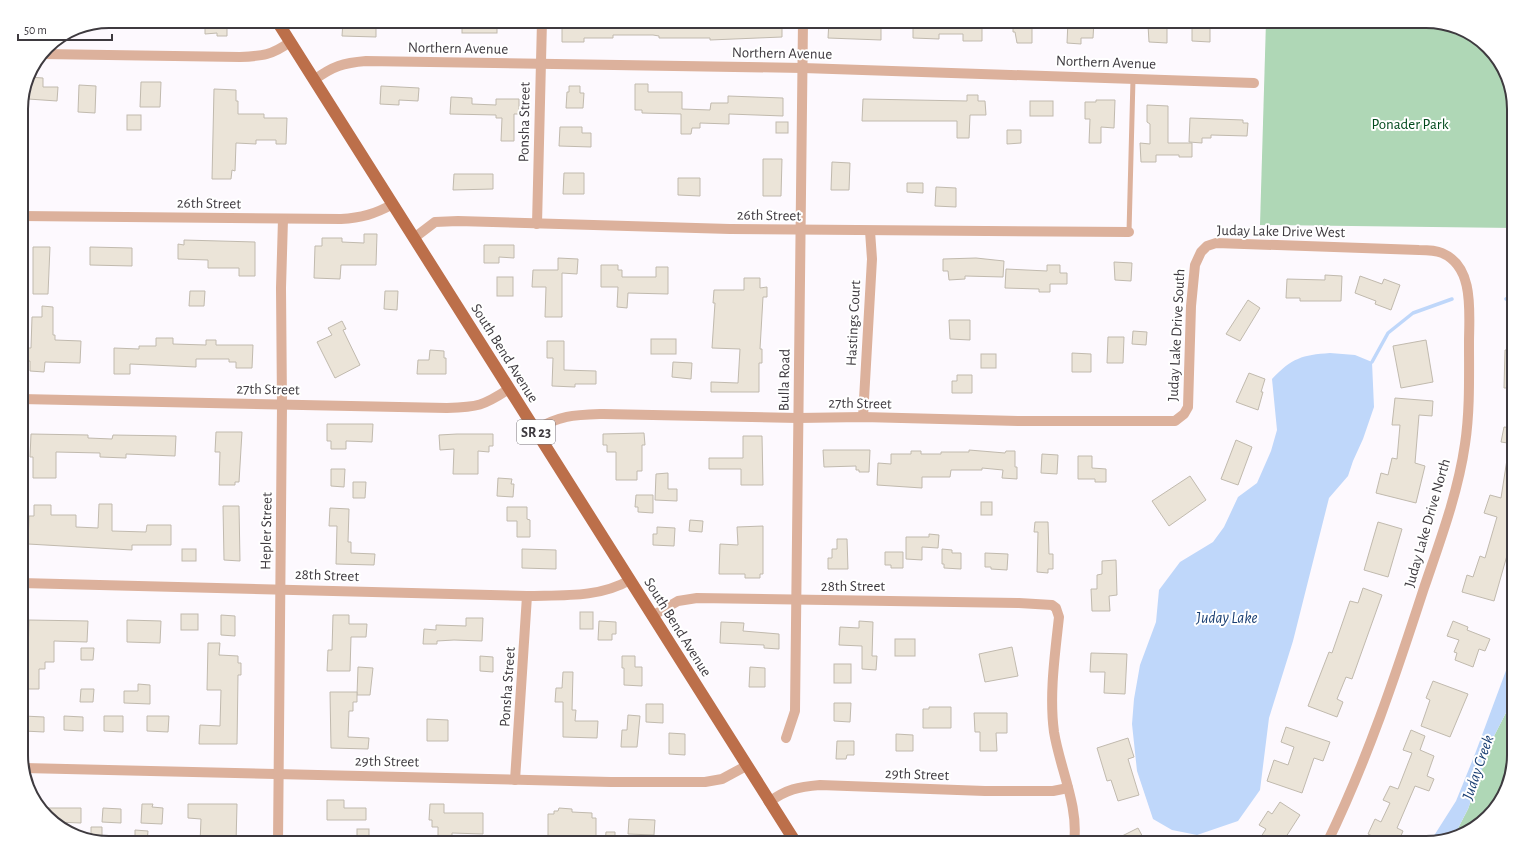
<svg xmlns="http://www.w3.org/2000/svg" width="1535" height="864" viewBox="0 0 1535 864" font-family="'Alegreya Sans',sans-serif">
  <style>
    .green { fill: #afd7b6 }
    .water { fill: #bfd7fa }
    .lines { fill: none; stroke-linecap: round; stroke-linejoin: round }
    .stream { stroke: #bfd7fa; stroke-width: 3.5 }
    .building { fill: #ebe4d8; stroke: #c1baae }
    .lane { stroke: #dcb19c; stroke-width: 5 }
    .street { stroke: #dcb19c; stroke-width: 10 }
    .primary { stroke: #bc6f4a; stroke-width: 12 }
    .labels { text-anchor: middle; stroke-width: 4; stroke-linejoin: round; paint-order: stroke }
    .shield { fill: #fff; stroke: #787579; stroke-width: 1 }
    .shield-label { font-size: 14px; font-weight: bold; fill: #3e3a3f }
    .street-label { font-size: 15px; fill: #3e3a3f; stroke: #fff }
    .park-label { font-size: 15px; fill: #00491c; stroke: #fff }
    .water-label { font-size: 16px; font-style: italic; fill: #1a3f73; stroke: #fff }
    .rim { fill: none; stroke: #3e3a3f; stroke-width: 2 }
  </style>
  <rect width="100%" height="100%" fill="#fdf9fe"/>
  <g class="green">
    <path d="M1266,21H1426L1470,33L1502,65L1514,103V228L1260,225Z"/>
    <path d="M1514,697V755L1502,799L1470,831L1454,836L1468,809L1493,738Z"/>
  </g>
  <g class="water">
    <path d="M1330,353L1355,355L1372,362L1374,407L1363,439L1353,461L1348,476L1329,498L1293,641L1269,718L1260,790L1238,821L1197,835L1172,830L1153,819L1137,771L1132,724L1134,699L1140,665L1156,622L1159,590L1180,562L1213,542L1224,527L1238,497L1257,483L1271,451L1277,430L1272,379C1292,358 1302,355 1330,353Z"/>
    <path d="M1514,649V697L1493,738L1468,809L1454,836L1430,842L1456,801L1475,754Z"/>
  </g>
  <g class="lines">
    <g class="stream">
      <path d="M1506,299L1514,296"/>
      <path d="M1372,362L1388,333L1413,313L1452,299"/>
    </g>
  </g>
  <g class="building">
    <path d="M205,21H227V36H217V33L205,34Z"/>
    <path d="M343,21H362V23H376V37L342,36Z"/>
    <rect x="462" y="21" width="35" height="12"/>
    <path d="M622,21H697V22L782,21V37L710,40V38H659V36L653,35H613V38H584V42H562V25H596V22Z"/>
    <path d="M829,21H850V24L881,26V40L828,38Z"/>
    <path d="M925,21H982V41H963V34H939V39L913,38V24H925Z"/>
    <path d="M1013,21H1032V43H1017L1015,32H1013Z"/>
    <path d="M1068,21H1094L1093,38H1081V44L1067,43Z"/>
    <path d="M1148,25H1158V28H1167V43L1149,42Z"/>
    <path d="M1192,27L1210,28V42L1192,41Z"/>
    <path d="M29,77L43,78V87H58L57,101L28,99Z"/>
    <path d="M141,82H161L160,107H140Z"/>
    <path d="M635,84H648V92H682V109L710,110L711,103H728V96L783,98V116L729,114V124L700,123V128H692L691,134H681V114L642,113V110H635Z"/>
    <path d="M79,85L96,86L95,113L78,112Z"/>
    <path d="M381,86L419,88L418,101L399,100V105L380,104Z"/>
    <path d="M569,86H580V93H584L583,108H566L567,92H569Z"/>
    <path d="M214,89L236,90V101H238V114H264V118H287L286,144H276V140H256V144L236,143L235,171L232,170L231,179H212Z"/>
    <path d="M967,95H978V101H985L986,115H970L969,138H957V121H862L863,99L967,101Z"/>
    <path d="M451,97L472,98V104L496,105V99H519V114H514V141H501L502,118H496V115L450,114Z"/>
    <path d="M1096,100H1115L1114,128L1101,127V143H1089L1090,119H1085V102H1096Z"/>
    <rect x="1030" y="101" width="23" height="15"/>
    <path d="M1147,105L1168,106V143H1192V157H1179V155H1156V162H1141L1140,143L1150,144V124L1147,122Z"/>
    <rect x="127" y="115" width="14" height="15"/>
    <path d="M1190,118L1243,120V123H1248L1247,136L1211,135V138H1202V143L1189,142Z"/>
    <rect x="776" y="122" width="12" height="11"/>
    <path d="M560,127H582V133H591V147L559,146Z"/>
    <path d="M1007,130H1021V143L1007,144Z"/>
    <path d="M763,159H782L781,196H763Z"/>
    <path d="M832,162L850,163L849,190H831Z"/>
    <path d="M564,173H584V194H563Z"/>
    <path d="M454,174H493V189L453,190Z"/>
    <path d="M678,178H700V196L678,195Z"/>
    <path d="M907,183H923V193L907,192Z"/>
    <path d="M936,187L956,188V207L935,206Z"/>
    <path d="M364,234H377L376,265H341L340,279L314,278L315,246H322V238H342V242L364,243Z"/>
    <path d="M184,240L255,242V276H239V268H208V260L178,259V244L184,245Z"/>
    <path d="M484,245H514V258L499,257V263H484Z"/>
    <path d="M33,247H50L48,294H33Z"/>
    <path d="M90,247L132,248V266L90,265Z"/>
    <path d="M558,258L578,259L577,274L562,273V317H545L546,287H532L533,270H558Z"/>
    <path d="M943,259L976,258L1004,261L1003,277L965,276V279L949,280L948,271H943Z"/>
    <path d="M1114,262L1132,263L1131,281L1115,280Z"/>
    <path d="M601,265H618V270H622V277H656V267H668V294L628,293L627,308L617,307L618,287H601Z"/>
    <path d="M1047,265H1060V273H1067V284H1050V292H1039V289L1005,288L1006,269L1047,271Z"/>
    <path d="M1325,275L1342,276L1341,301H1300V298H1286L1287,279L1325,280Z"/>
    <path d="M1360,276L1382,284L1384,279L1400,285L1391,310L1375,304L1376,301L1355,293Z"/>
    <rect x="497" y="277" width="16" height="19"/>
    <path d="M744,278H760V288L767,287V297H763L760,349H762V363H759V392H711V382L738,383L740,349L712,348L715,303H713L714,290H744Z"/>
    <path d="M190,291H205L204,306H189Z"/>
    <path d="M385,291H398L397,310L384,309Z"/>
    <path d="M1248,300L1260,308L1240,341L1226,334Z"/>
    <path d="M42,306L53,307V335H55V340L81,341L80,363L45,362L44,372L30,371V361H26L27,348H31L32,317H42Z"/>
    <path d="M949,320H970V340L950,339Z"/>
    <path d="M342,321L346,329L343,330L360,365L335,378L317,342L332,335L328,328Z"/>
    <path d="M1133,331L1147,332L1146,345L1132,344Z"/>
    <path d="M1108,337H1124L1123,363H1107Z"/>
    <path d="M156,338H173V344L206,345V340H216V345H253L252,368H236V362H229V359H196V367L130,364V374H114V348L139,349V346H156Z"/>
    <rect x="651" y="339" width="25" height="15"/>
    <path d="M1426,340L1433,382L1401,388L1393,346Z"/>
    <path d="M547,341H564V370L596,371V384H575V387L552,386L553,358H547Z"/>
    <path d="M430,350L444,351V358H446V374H417L418,360H429Z"/>
    <path d="M1505,350H1514V388H1504Z"/>
    <path d="M1072,353L1091,354V372H1072Z"/>
    <rect x="981" y="354" width="15" height="14"/>
    <path d="M673,362L692,363L691,379L672,377Z"/>
    <path d="M1249,373L1265,379L1261,392H1263L1258,410L1236,402Z"/>
    <path d="M957,375H972V393H952V381H957Z"/>
    <path d="M1395,398L1433,401L1432,416L1419,415L1415,463L1425,466L1416,503L1376,493L1381,473L1388,475L1392,458L1397,459L1400,425H1392Z"/>
    <path d="M327,424H373L372,442L346,441V449H331V441H327Z"/>
    <path d="M1504,427L1514,428V444L1501,442Z"/>
    <path d="M216,432H242L239,482H235V485H219L220,452H215Z"/>
    <path d="M644,433L645,445H642V471H637V480H616V452H607V445H603V434Z"/>
    <path d="M31,434L88,435V438L112,439L113,435L176,436L175,456L126,454V458L100,457V453L56,452V478H33V457H30Z"/>
    <path d="M457,434H493V446H489V452L478,451V474H453L454,449L440,450L439,435Z"/>
    <path d="M743,436H762L763,485H741V469H709V458H743Z"/>
    <path d="M1236,440L1252,447L1238,485L1221,479Z"/>
    <path d="M823,450H870L869,472H859V470H856V466L824,467Z"/>
    <path d="M969,450L1005,453L1006,451H1015V467H1017V479L1002,478L1003,470L982,468V470H951L950,477H922V488L877,485L878,463L891,464V454H911V451H921V454H941V452H969Z"/>
    <path d="M1508,453L1514,454V536L1511,546L1510,545L1494,601L1462,592L1467,575L1473,577L1480,556L1485,558L1497,517L1484,513L1490,495L1501,498Z"/>
    <path d="M1042,454L1058,455L1057,474L1041,473Z"/>
    <path d="M1078,456H1092V468L1106,469V482H1095V479H1078Z"/>
    <path d="M331,469H345L344,487L331,486Z"/>
    <path d="M668,473V489H677V501L655,500L656,474Z"/>
    <path d="M1190,476L1206,500L1169,526L1152,501Z"/>
    <path d="M498,478L512,479L511,484H514L513,497L497,496Z"/>
    <path d="M353,482H366L365,498H353Z"/>
    <path d="M636,495H653V513L638,512V507H635Z"/>
    <rect x="981" y="502" width="11" height="13"/>
    <path d="M99,504H112V531L146,532L147,525H171V545H132V550L28,544L29,516H34V505H51V515H76V527L98,528Z"/>
    <path d="M223,506H239L240,561L224,560Z"/>
    <path d="M507,507H527V519L530,520V537H517V521H507Z"/>
    <path d="M330,508L349,509L348,542H351V553L375,554L374,565L336,564L337,526H329Z"/>
    <path d="M690,520L703,521L702,532L689,531Z"/>
    <path d="M1035,522H1048L1049,554H1053V569H1048V573L1037,572L1038,532H1034Z"/>
    <path d="M1378,522L1402,529L1388,577L1364,570Z"/>
    <path d="M763,526V574H760V578H745V574H719L720,544L738,545L737,527Z"/>
    <path d="M657,527L675,528L674,546L653,545V534H657Z"/>
    <path d="M929,534L939,535L938,548L922,547V560L906,559V537H929Z"/>
    <path d="M837,539H847L848,569H828V558H832V549H837Z"/>
    <rect x="182" y="549" width="14" height="12"/>
    <path d="M522,549L556,550V569L522,568Z"/>
    <path d="M942,549L952,550V553H961V569L944,568V564H942Z"/>
    <path d="M885,552H903V568H891V565H885Z"/>
    <path d="M985,553L1008,554L1007,570L991,569V567H985Z"/>
    <path d="M1116,560L1117,595L1109,596L1110,611H1092L1091,589H1097V575L1102,574V561Z"/>
    <path d="M1363,588L1382,595L1352,679L1346,677L1337,699L1343,702L1337,717L1308,706L1329,652L1332,653L1350,601L1358,603Z"/>
    <rect x="580" y="612" width="13" height="17"/>
    <rect x="181" y="614" width="17" height="16"/>
    <path d="M221,615L235,616V636L221,635Z"/>
    <path d="M333,615H349V624H367L366,637H351L350,671H327L328,650H332Z"/>
    <path d="M466,618H483L482,641L454,640L437,641V644H423L424,629L436,630V625L466,626Z"/>
    <path d="M29,620L88,621L87,642L54,641V662H45V669H39V689H27Z"/>
    <path d="M127,620L161,621L160,643L127,642Z"/>
    <path d="M599,621L616,622V634H612V640H598Z"/>
    <path d="M859,621L873,622L872,656H877L876,670L862,669V646L839,645L840,627L859,628Z"/>
    <path d="M1453,621L1468,627L1467,630L1490,639L1485,651L1479,649L1473,667L1455,660L1457,653L1454,652L1459,640L1447,636Z"/>
    <path d="M721,622L744,623L743,631L779,634V649L764,648V645L720,643Z"/>
    <rect x="895" y="639" width="20" height="17"/>
    <path d="M208,643H220L219,655L238,656V663H241V675H238L237,744H199L200,725L220,726L221,690H207Z"/>
    <path d="M1012,647L1018,676L985,682L979,654Z"/>
    <path d="M81,648H94L93,660H81Z"/>
    <path d="M1091,653L1127,654L1125,694L1104,693L1105,672H1090Z"/>
    <path d="M480,656L493,657V672L480,671Z"/>
    <path d="M622,656H635V667H642V686L624,685V668H622Z"/>
    <rect x="834" y="664" width="17" height="19"/>
    <path d="M358,667L373,668L370,695H357Z"/>
    <path d="M750,667L765,668V687H749Z"/>
    <path d="M563,672H573L572,710H576L575,721H598L597,738L563,737V702H555L556,688H562Z"/>
    <path d="M1433,681L1468,694L1450,737L1421,726L1430,700L1426,698Z"/>
    <path d="M138,684L150,685V704L124,703V691H138Z"/>
    <path d="M81,689H94L93,702H80Z"/>
    <path d="M330,692H357V702H353V711H349L348,737L369,738L368,749L331,748Z"/>
    <path d="M834,703H851L850,722L834,721Z"/>
    <path d="M646,704H663V723L646,722Z"/>
    <path d="M929,707H951V728H923V709H929Z"/>
    <path d="M974,713H1007V733H996L997,751H980V732H975Z"/>
    <path d="M628,715L640,716L637,747H621L622,730H627Z"/>
    <path d="M24,716L44,717V732L24,731Z"/>
    <path d="M64,716L83,717V731L64,730Z"/>
    <path d="M104,716H123V732L104,731Z"/>
    <path d="M147,716H169L168,732L147,731Z"/>
    <path d="M427,719L448,720V741H427Z"/>
    <path d="M1286,727L1330,742L1323,761L1314,758L1302,793L1267,781L1274,760L1288,765L1294,747L1281,742Z"/>
    <path d="M1411,730L1425,736L1420,750L1434,756L1427,776L1434,779L1429,791L1415,786L1397,828L1403,831L1398,843H1387L1368,834L1375,819L1381,822L1390,803L1383,800L1390,786L1398,789L1412,753L1403,750Z"/>
    <path d="M669,733L685,734V755L669,754Z"/>
    <path d="M896,734L913,735V751H896Z"/>
    <path d="M1128,738L1134,757L1128,759L1139,795L1118,801L1111,780L1107,781L1097,748Z"/>
    <path d="M837,741H854V755H847L846,759H836Z"/>
    <path d="M327,800H344V808H366V820H327Z"/>
    <path d="M1280,802L1300,815L1282,843H1257L1266,829L1259,825L1268,811L1272,814Z"/>
    <path d="M142,804H153L152,807L163,808L162,824L141,823Z"/>
    <path d="M188,804H237L236,843H200L201,819L188,818Z"/>
    <path d="M430,804H444V813H483V834L452,833V843H438V827H432V820H429Z"/>
    <path d="M40,808H81V823L56,822Z"/>
    <path d="M103,808L121,809V823L102,822Z"/>
    <path d="M559,808L572,809V812L592,813V818H596V836H548V814H554V811H558Z"/>
    <path d="M629,819L655,820L654,835L628,834Z"/>
    <path d="M91,827H102V839L91,838Z"/>
    <path d="M1138,828L1146,843H1108Z"/>
    <rect x="357" y="829" width="12" height="14"/>
    <path d="M135,830L148,831L147,843H135Z"/>
    <path d="M606,832H615V843H605Z"/>
  </g>
  <g class="lines">
    <path class="lane" d="M1129,232L1133,79"/>
    <g class="street">
      <path d="M42,54L240,57C263,56 272,55 290,42"/>
      <path d="M314,80C333,66 343,63 366,61L803,68L1254,83"/>
      <path d="M21,216L341,219C361,218 375,214 393,204"/>
      <path d="M537,224L542,21"/>
      <path d="M414,238L435,222L458,221L730,229L1129,232"/>
      <path d="M21,399L447,408C478,407 483,406 509,389"/>
      <path d="M863,417L872,259L870,231"/>
      <path d="M535,430C560,415 575,415 603,414L798,418L863,417L1020,421H1175L1184,414L1188,407L1191,306L1195,265L1201,252L1207,246L1216,243L1419,250C1426,250 1435,250 1442,253C1475,267 1469,313 1469,343C1469,376 1470,411 1465,444C1458,493 1440,541 1424,588C1396,674 1367,761 1327,843"/>
      <path d="M21,583L527,596C562,595 599,598 630,580"/>
      <path d="M652,616L678,601L697,598L1019,603L1052,605L1056,608L1059,617C1055,654 1049,695 1054,732C1060,769 1079,806 1074,843"/>
      <path d="M786,738L795,711L803,21"/>
      <path d="M24,768L611,782H705L722,779L746,766"/>
      <path d="M515,780L527,596"/>
      <path d="M769,802C787,789 798,787 820,785L985,791H1053L1068,788"/>
      <path d="M278,843L282,405L281,288L283,219"/>
    </g>
    <path class="primary" d="M277,21L796,843"/>
  </g>
  <g class="labels">
    <rect class="shield" x="517" y="420" width="38" height="24" rx="3"/>
    <g class="shield-label">
      <text x="536" y="437">SR 23</text>
    </g>
    <g class="street-label">
      <text transform="translate(458 48) rotate(1)" y="5">Northern Avenue</text>
      <text transform="translate(782 53) rotate(1)" y="5">Northern Avenue</text>
      <text transform="translate(1106 62) rotate(2)" y="5">Northern Avenue</text>
      <text transform="translate(524 122) rotate(-89)" y="5">Ponsha Street</text>
      <text transform="translate(209 203) rotate(1)" y="5">26th Street</text>
      <text transform="translate(769 215) rotate(1)" y="5">26th Street</text>
      <text transform="translate(1281 231) rotate(1)" y="5">Juday Lake Drive West</text>
      <text transform="translate(853 323) rotate(-87)" y="5">Hastings Court</text>
      <text transform="translate(1176 335) rotate(-87)" y="5">Juday Lake Drive South</text>
      <text transform="translate(505 353) rotate(58)" y="5">South Bend Avenue</text>
      <text transform="translate(784 380) rotate(-89)" y="5">Bulla Road</text>
      <text transform="translate(268 389) rotate(1)" y="5">27th Street</text>
      <text transform="translate(860 403) rotate(1)" y="5">27th Street</text>
      <text transform="translate(1427 523) rotate(-74)" y="5">Juday Lake Drive North</text>
      <text transform="translate(266 531) rotate(-89)" y="5">Hepler Street</text>
      <text transform="translate(327 575) rotate(2)" y="5">28th Street</text>
      <text x="853" y="591">28th Street</text>
      <text transform="translate(678 627) rotate(58)" y="5">South Bend Avenue</text>
      <text transform="translate(507 687) rotate(-86)" y="5">Ponsha Street</text>
      <text transform="translate(387 761) rotate(1)" y="5">29th Street</text>
      <text transform="translate(917 774) rotate(2)" y="5">29th Street</text>
    </g>
    <g class="park-label">
      <text x="1410" y="129">Ponader Park</text>
    </g>
    <g class="water-label">
      <text x="1227" y="623">Juday Lake</text>
      <text transform="translate(1477 767) rotate(-71)" y="6">Juday Creek</text>
    </g>
  </g>
  <path d="M0 0H1535V864H0ZM109 28H1426A81 81 0 0 1 1507 109V755A81 81 0 0 1 1426 836H109A81 81 0 0 1 28 755V109A81 81 0 0 1 109 28Z" fill="#fff" fill-rule="evenodd"/>
  <path class="rim" d="M109 28H1426A81 81 0 0 1 1507 109V755A81 81 0 0 1 1426 836H109A81 81 0 0 1 28 755V109A81 81 0 0 1 109 28Z"/>
  <path d="M18 34v6h94v-6" fill="none" stroke="#3e3a3f" stroke-width="2"/>
  <text x="24" y="34" font-size="12" fill="#3e3a3f" stroke="#ffffff" stroke-width="3" paint-order="stroke">50 m</text>
</svg>
